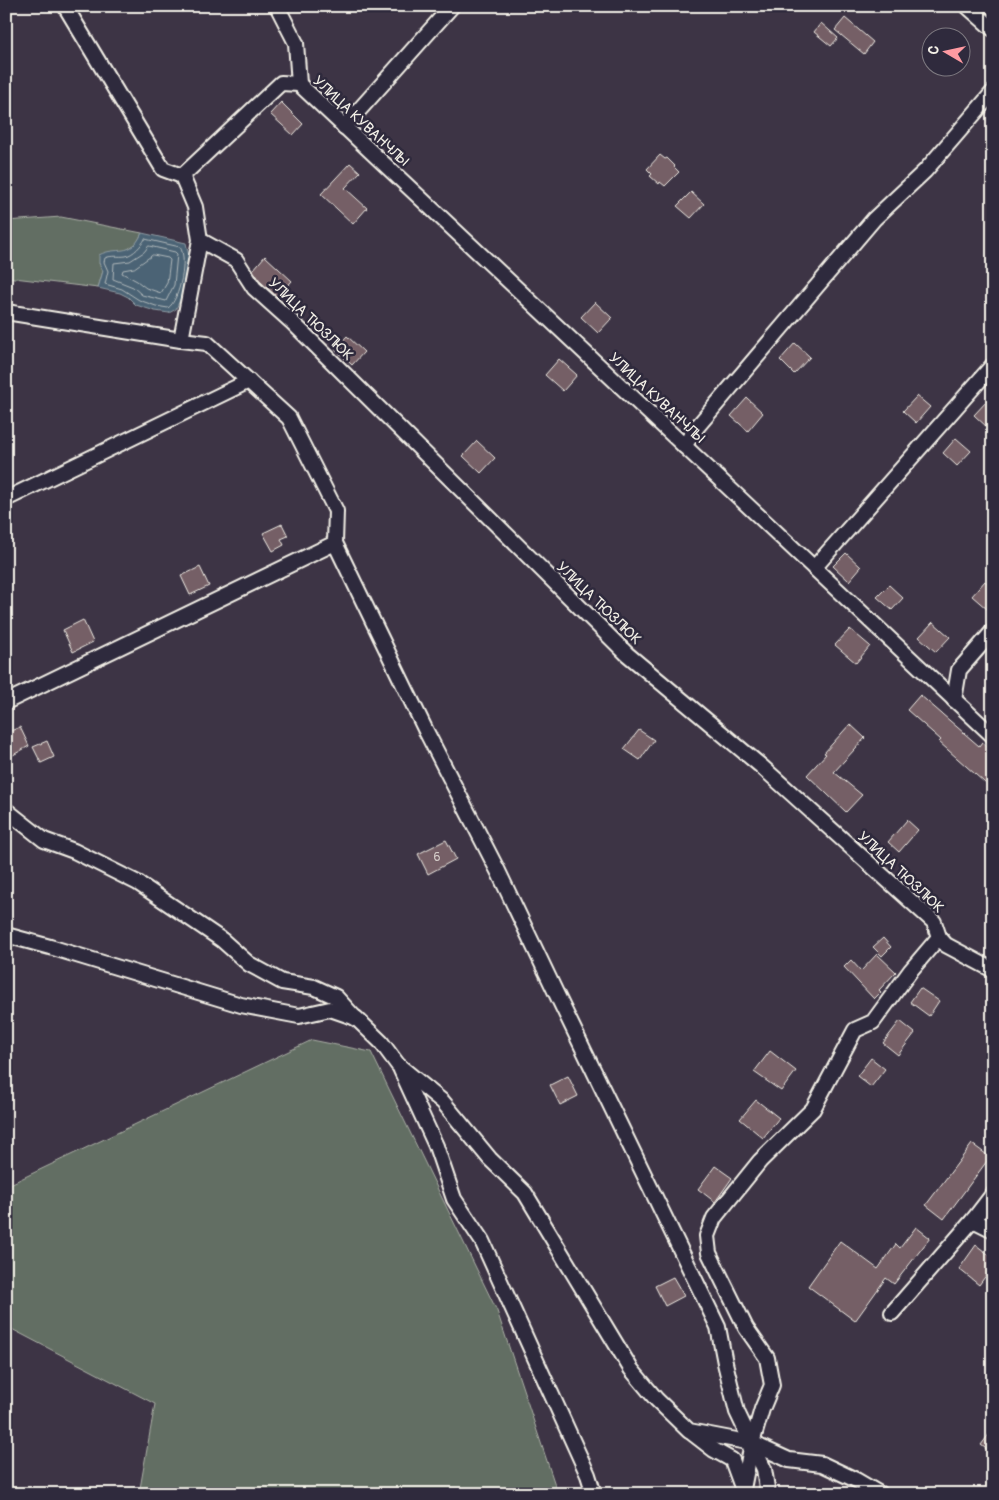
<svg xmlns="http://www.w3.org/2000/svg" width="999" height="1500" viewBox="0 0 999 1500" font-family="Pangolin,sans-serif">
  <style>
    .green { fill: #626e63; stroke: #abb0a6 }
    .water { fill: #4b6375; stroke: #8f9ca3 }
    .lines { fill: none; stroke-linecap: round; stroke-linejoin: round }
    .shore { stroke: #b0b8ba; stroke-width: 1 }
    .building { fill: #755e66; stroke: #f4f1e8 }
    .street-casing { stroke: #f4f1e8; stroke-width: 18 }
    .street { stroke: #2f2a3d; stroke-width: 14 }
    .labels { text-anchor: middle; stroke-width: 5; stroke-linejoin: round; paint-order: stroke }
    .number-label { font-size: 12px; fill: #d4ccc8 }
    .street-label { font-size: 15px; fill: #f4f1e8; stroke: #2f2a3d }
  </style>
  <rect width="100%" height="100%" fill="#3d3445"/>
  <filter id="ink" filterUnits="userSpaceOnUse"><feTurbulence type="fractalNoise" baseFrequency=".02" numOctaves="2"/><feDisplacementMap in="SourceGraphic" scale="10" xChannelSelector="R" yChannelSelector="G"/><feConvolveMatrix kernelMatrix="1 2 1 2 8 2 1 2 1" color-interpolation-filters="sRGB"/></filter>
  <g filter="url(#ink)">
    <g class="green">
      <path d="M61,217L142,233L137,243L125,251L99,263L103,271L98,288L6,277V221Z"/>
      <path d="M312,1040L371,1052L497,1311L558,1494H139L155,1404L6,1326V1186Z"/>
    </g>
    <path class="water" d="M142,233L186,243L189,256L185,288L176,309L169,313L155,311L136,305L128,297L120,293L98,288L103,271L99,263V255C118,245 130,259 142,233Z"/>
    <g class="lines">
      <g class="shore">
        <path d="M145,239L180,247C188,258 180,300 168,308L156,306L139,300L122,289L105,284L108,271L104,262L105,258C112,255 118,257 126,256C134,254 141,246 145,239Z"/>
        <path d="M149,246L175,252L177,254L174,285L166,301L142,295L133,287L113,279L114,263L130,261L144,252Z"/>
        <path d="M153,255L168,258L170,260L167,283L161,293L146,288L137,281L122,273L123,270L134,268Z"/>
      </g>
    </g>
    <g class="building">
      <path d="M845,18L873,42L864,54L835,30Z"/>
      <path d="M821,23L838,38L831,46L814,32Z"/>
      <path d="M281,102L303,124L293,135L270,114Z"/>
      <path d="M660,155L665,159L667,158L675,166L674,167L679,172L665,186L660,182L659,184L650,176L652,174L647,169Z"/>
      <path d="M350,163L360,172L345,188L367,208L353,224L321,194Z"/>
      <path d="M691,192L704,204L691,218L677,206Z"/>
      <path d="M265,256L292,281L277,297L261,282L253,270Z"/>
      <path d="M595,302L612,318L598,333L581,317Z"/>
      <path d="M347,336L364,352L352,365L335,349Z"/>
      <path d="M795,343L810,357L794,374L780,360Z"/>
      <path d="M559,359L577,375L563,391L545,375Z"/>
      <path d="M917,396L930,407L916,423L903,411Z"/>
      <path d="M747,398L763,413L748,431L731,416Z"/>
      <path d="M987,401L993,406V423L988,428L974,415Z"/>
      <path d="M956,438L971,451L957,466L943,453Z"/>
      <path d="M477,441L495,458L481,473L463,456Z"/>
      <path d="M282,524L288,536L281,539L284,545L273,551L263,533Z"/>
      <path d="M846,553L861,567L849,581L833,566Z"/>
      <path d="M200,567L209,586L190,595L181,576Z"/>
      <path d="M985,581L993,588V603L987,609L972,596Z"/>
      <path d="M889,585L903,598L892,610L877,597Z"/>
      <path d="M83,620L93,642L73,652L63,630Z"/>
      <path d="M933,622L950,637L936,652L919,637Z"/>
      <path d="M850,629L870,646L856,663L835,645Z"/>
      <path d="M920,695L979,746L982,742L993,751V790L939,742L941,740L907,710Z"/>
      <path d="M850,724L865,738L834,772L862,795L846,812L807,775L826,754L824,753Z"/>
      <path d="M20,727L29,746L6,759V733Z"/>
      <path d="M639,730L654,740L640,760L624,749Z"/>
      <path d="M47,741L54,757L41,763L33,747Z"/>
      <path d="M907,820L918,830L899,852L888,842Z"/>
      <path d="M446,840L456,859L428,874L418,854Z"/>
      <path d="M883,938L891,947L882,956L873,947Z"/>
      <path d="M877,954L896,972L879,990L881,992L874,999L844,967L851,960L861,971Z"/>
      <path d="M920,988L939,1001L929,1016L910,1002Z"/>
      <path d="M900,1021L915,1033L898,1055L883,1043Z"/>
      <path d="M770,1051L796,1071L781,1091L754,1072Z"/>
      <path d="M871,1058L885,1069L871,1087L857,1076Z"/>
      <path d="M568,1076L578,1096L560,1105L550,1085Z"/>
      <path d="M756,1100L779,1118L763,1138L740,1119Z"/>
      <path d="M972,1144L990,1157L944,1219L926,1205Z"/>
      <path d="M715,1166L732,1178L715,1202L698,1189Z"/>
      <path d="M916,1227L930,1238L894,1284L886,1278L855,1321L808,1286L840,1241L878,1269L896,1244L900,1248Z"/>
      <path d="M976,1245L993,1258V1266L979,1285L959,1269Z"/>
      <path d="M673,1277L684,1296L665,1306L655,1286Z"/>
      <path d="M993,1429V1454L981,1445Z"/>
    </g>
    <g class="lines">
      <defs>
        <g id="street">
          <path d="M65,6L163,169L182,176"/>
          <path d="M277,6L296,43L299,84"/>
          <path d="M967,6L993,29"/>
          <path d="M299,84L993,736"/>
          <path d="M344,127L452,6"/>
          <path d="M200,240L236,260L254,288L293,323L627,654L761,766L934,922L939,937L946,945L993,970"/>
          <path d="M6,312L181,340L200,240L195,207L182,176L281,83L299,84"/>
          <path d="M181,340L207,343L289,418L336,511L335,543L426,731L498,871L556,993L718,1327L725,1363L737,1412L764,1469L768,1494"/>
          <path d="M684,446L697,427L874,219L925,171L993,92"/>
          <path d="M6,499L249,381"/>
          <path d="M814,568L993,365"/>
          <path d="M954,700L959,670L993,631"/>
          <path d="M6,702L335,543"/>
          <path d="M6,810L44,840L74,851L138,883L222,940L249,964L282,982L314,987L336,997L355,1018"/>
          <path d="M6,935L50,947L241,1005L299,1016L330,1009L356,1018L381,1042L398,1065L443,1102L490,1159L525,1193L631,1369L656,1399L689,1431L752,1443L789,1460L822,1464L856,1480L880,1494"/>
          <path d="M401,1070L436,1146L454,1199L482,1241L588,1475L594,1494"/>
          <path d="M973,1220L993,1230"/>
          <path d="M892,1313L973,1220L993,1194"/>
          <path d="M692,1433L714,1450L732,1460L743,1490"/>
          <path d="M743,1489L752,1443L762,1409L772,1385L767,1358L746,1328L709,1253L707,1236L714,1218L760,1161L813,1109L855,1030L873,1022L911,970L939,937"/>
        </g>
      </defs>
      <use href="#street" class="street-casing"/>
      <use href="#street" class="street"/>
    </g>
  </g>
  <g class="labels">
    <g class="number-label">
      <text x="437" y="861">6</text>
    </g>
    <g class="street-label">
      <text transform="translate(361 121) rotate(43)" y="5">УЛИЦА КУВАНЧЛЫ</text>
      <text transform="translate(311 319) rotate(44)" y="5">УЛИЦА ТЮЗЛЮК</text>
      <text transform="translate(657 398) rotate(43)" y="5">УЛИЦА КУВАНЧЛЫ</text>
      <text transform="translate(599 603) rotate(44)" y="5">УЛИЦА ТЮЗЛЮК</text>
      <text transform="translate(901 872) rotate(43)" y="5">УЛИЦА ТЮЗЛЮК</text>
    </g>
  </g>
  <rect width="999" height="1500" fill="none" stroke="#2f2a3d" stroke-width="25"/>
  <rect x="12" y="12" width="974" height="1475" fill="none" stroke="#f4f1e8" stroke-width="2" filter="url(#ink)"/>
  <g transform="translate(946 52) rotate(279)"><circle r="24" fill="#2f2a3d" stroke="#7e7a81"/>
  <path d="M0-4L9 19L0 12L-9 19Z" fill="#ff9aa2"/>
  <text y="-8" font-size="14" font-weight="bold" text-anchor="middle" fill="#f4f1e8">С</text>
  </g>
</svg>
